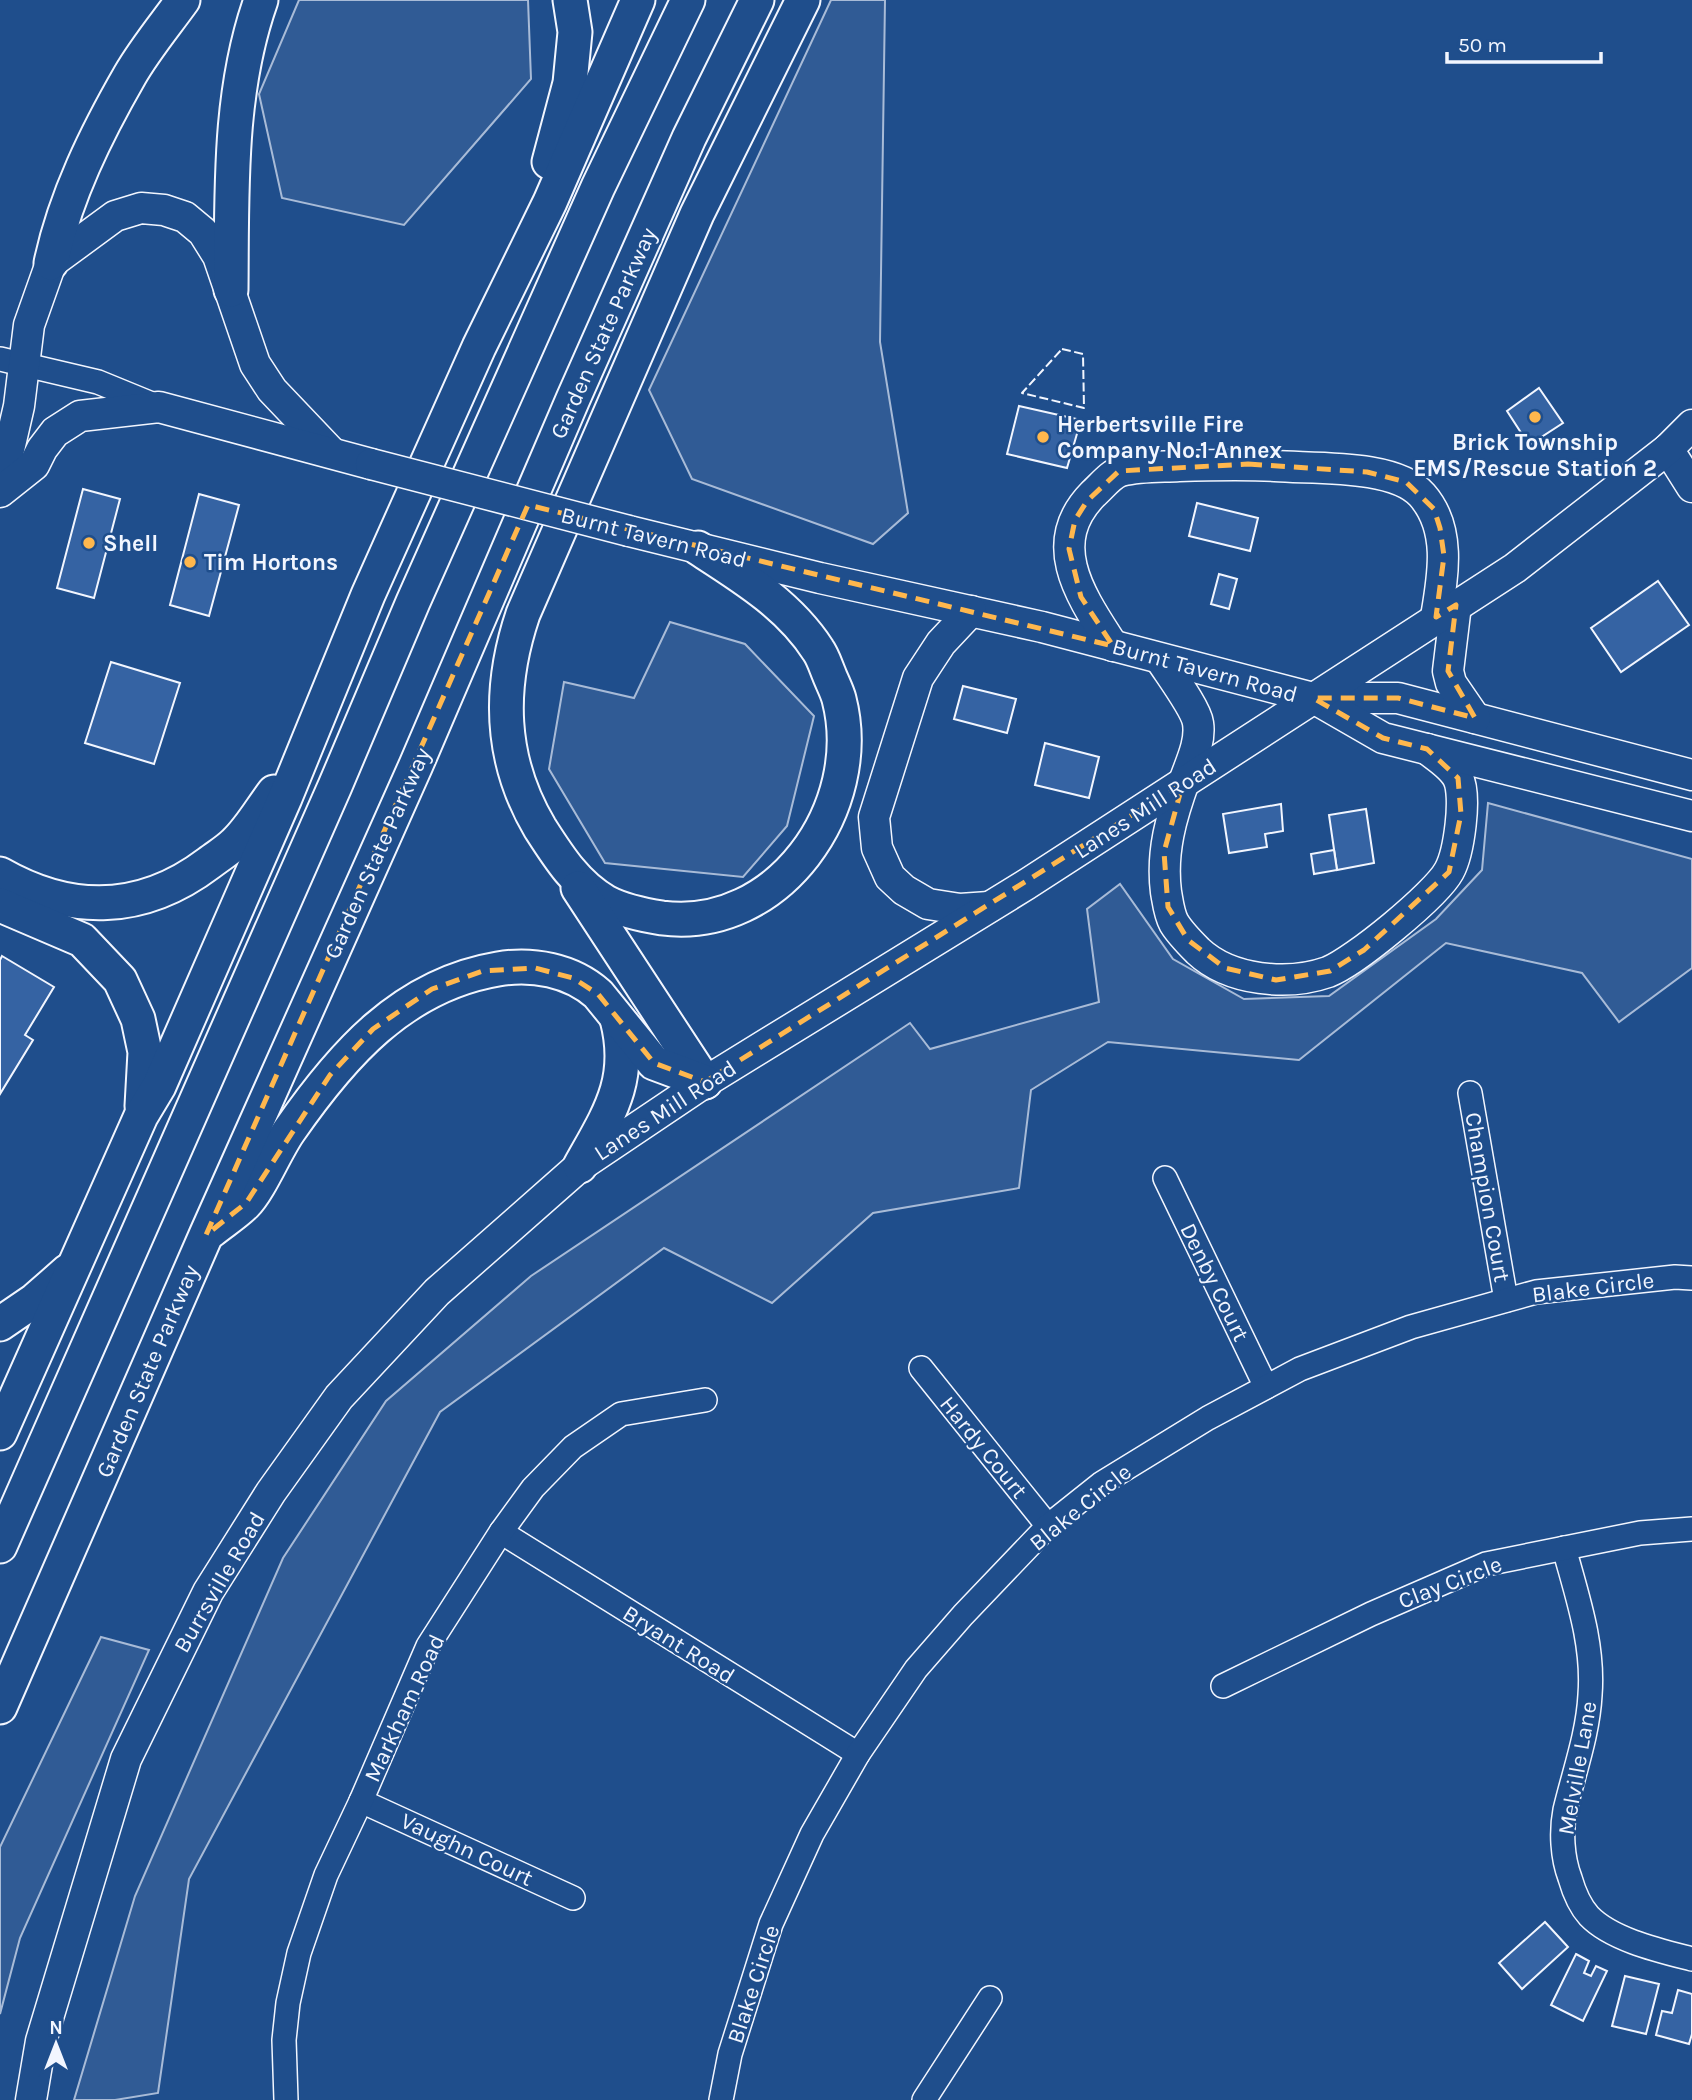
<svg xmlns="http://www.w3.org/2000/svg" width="1692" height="2100" viewBox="0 0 1692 2100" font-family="Karla,sans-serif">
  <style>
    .green { fill: #305b95; stroke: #a8bbd7; stroke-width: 2 }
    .building { fill: #3563a3; stroke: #f2f6ff; stroke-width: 2 }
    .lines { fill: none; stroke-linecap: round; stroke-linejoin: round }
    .minor-casing { stroke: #f2f6ff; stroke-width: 26 }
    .major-casing { stroke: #f2f6ff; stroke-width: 33 }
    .highway-casing { stroke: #f2f6ff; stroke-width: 37 }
    .minor { stroke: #1f4e8c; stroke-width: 23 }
    .major { stroke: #1f4e8c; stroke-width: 30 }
    .highway { stroke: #1f4e8c; stroke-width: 33 }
    .major-bridge-casing { stroke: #f2f6ff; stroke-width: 33; stroke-linecap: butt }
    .major-bridge { stroke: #1f4e8c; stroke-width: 30 }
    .fence { stroke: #f2f6ff; stroke-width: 2; stroke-dasharray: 9 3.5; stroke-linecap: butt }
    .marked { fill: none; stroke: #ffb74d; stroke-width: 5; stroke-dasharray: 14 9; stroke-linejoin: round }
    .poi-dot { fill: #ffb74d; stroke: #1f4e8c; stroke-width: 2.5 }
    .labels { text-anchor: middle; stroke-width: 5; stroke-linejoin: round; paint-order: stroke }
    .street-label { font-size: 23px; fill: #f2f6ff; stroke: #1f4e8c }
    .poi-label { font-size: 23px; font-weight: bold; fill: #f2f6ff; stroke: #1f4e8c; text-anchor: start }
  </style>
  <rect width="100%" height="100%" fill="#1f4e8c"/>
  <g class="green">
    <path d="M299,0H528L531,79L404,225L282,198L259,94Z"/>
    <path d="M831,0H885L880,342L908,513L873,544L692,479L649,390Z"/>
    <path d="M670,622L745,644L814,716L787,826L743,877L605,863L549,769L564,682L634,698Z"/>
    <path d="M1488,803L1692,859V968L1619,1022L1582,973L1446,943L1299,1060L1108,1042L1031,1090L1019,1188L873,1213L772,1303L664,1248L440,1412L189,1879L158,2093L115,2100H74L135,1896L283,1558L386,1401L531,1276L910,1023L930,1049L1099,1002L1087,909L1120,884L1173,959L1244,999L1329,996L1436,919L1482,870Z"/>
    <path d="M101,1637L149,1650L20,1938L0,2014V1847Z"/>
  </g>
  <g class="building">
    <path d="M1539,388L1563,423L1529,445L1507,411Z"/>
    <path d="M1019,406L1081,420L1067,468L1007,454Z"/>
    <path d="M83,489L120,499L94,598L57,588Z"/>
    <path d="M199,494L239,505L209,616L170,605Z"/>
    <path d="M1197,503L1258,518L1250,551L1189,536Z"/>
    <path d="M1219,574L1237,579L1229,609L1211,604Z"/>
    <path d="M1658,581L1689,625L1621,672L1591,628Z"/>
    <path d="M111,662L180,683L154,764L85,743Z"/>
    <path d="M963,686L1016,699L1007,733L954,719Z"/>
    <path d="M1045,743L1099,757L1089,798L1035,785Z"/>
    <path d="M1281,804L1283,831L1265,834L1267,847L1229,853L1223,814Z"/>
    <path d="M1366,809L1374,863L1337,870L1329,815Z"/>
    <path d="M1334,850L1337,870L1314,874L1311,854Z"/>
    <path d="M2,956L54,987L25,1035L33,1040L0,1094V960Z"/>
    <path d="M1545,1922L1568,1947L1522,1989L1499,1963Z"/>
    <path d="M1576,1954L1589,1961L1584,1973L1591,1976L1596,1966L1607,1971L1583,2021L1551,2005Z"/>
    <path d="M1625,1976L1659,1984L1646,2034L1612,2026Z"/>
    <path d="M1678,1990L1692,1994V2034L1689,2044L1656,2035L1662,2011L1672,2013Z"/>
  </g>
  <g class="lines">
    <defs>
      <g id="minor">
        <path d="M0,359L98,382L159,407"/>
        <path d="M1470,1093L1506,1300"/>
        <path d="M1165,1178L1266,1387"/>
        <path d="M921,1368L1048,1526"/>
        <path d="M501,1532L858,1754"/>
        <path d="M1564,1548C1577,1596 1594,1644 1590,1695C1588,1734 1574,1772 1565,1810C1561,1831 1562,1857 1570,1878C1574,1892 1579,1905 1589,1916C1612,1940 1661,1951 1692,1959"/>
        <path d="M1223,1686L1371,1614L1486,1564L1640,1533L1692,1529"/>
        <path d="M361,1801L573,1898"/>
        <path d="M286,2100L284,2040L288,2003L299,1953L326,1875L361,1801L428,1646L501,1532L533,1488L573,1447L621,1414L705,1400"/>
        <path d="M721,2100L730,2054L771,1924L812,1834L858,1754L916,1669L963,1615L1048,1526L1102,1483L1208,1418L1300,1369L1411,1327L1536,1292L1675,1277L1692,1278"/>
        <path d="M924,2100L990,1998"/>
      </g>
      <g id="major">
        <path d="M1668,449L1692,487"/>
        <path d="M0,489L19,406L29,325L51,263L115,216L141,208L164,210L185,217L203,232L218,256L255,364L272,390L331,452"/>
        <path d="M0,492L34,465L42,449L55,432L80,416L159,407L371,464"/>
        <path d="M629,531L820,578L1042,627L1313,698H1398L1692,775"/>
        <path d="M1456,605L1448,671L1451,683L1475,718"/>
        <path d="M971,611L941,643L918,678L874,817L877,848L890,877L904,890L928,904L960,909L989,907"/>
        <path d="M1113,646C1083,599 1043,545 1093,494C1101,487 1111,474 1121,471C1139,466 1161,467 1179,466C1211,465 1243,464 1275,466C1315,469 1395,464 1422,495C1452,529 1443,576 1436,617"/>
        <path d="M1161,660C1170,674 1196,709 1198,723C1201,742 1191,762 1185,779C1171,817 1161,852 1166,892C1168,903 1169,914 1174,923C1180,933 1190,943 1198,951C1230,981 1288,986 1328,972C1354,962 1436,895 1449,871C1459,853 1467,796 1458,778C1452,766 1437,757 1427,749"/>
        <path d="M1317,700L1383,738L1692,816"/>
        <path d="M31,2100L41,2041L126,1759L208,1592L271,1492L339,1397L437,1292L580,1166L705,1082L1027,884L1515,568L1668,449L1692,425"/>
      </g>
      <g id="highway">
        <path d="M549,162L570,83L575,32L570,0"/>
        <path d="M51,263C65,197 96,134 130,75C145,49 165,25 183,0"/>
        <path d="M231,290C232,193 228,93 261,0"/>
        <path d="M698,548C743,577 789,605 818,650C823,657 826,667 829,674C832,682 837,691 839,699C867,807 778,933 662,918C643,915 623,911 606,902C576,885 558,856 540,828C499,759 498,688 523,614L697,214L803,0"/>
        <path d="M0,874C72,915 143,913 209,863C218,856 227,851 235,843C250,829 261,809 274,792"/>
        <path d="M578,888L705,1082"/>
        <path d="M0,905L82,940L120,980L138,1019L145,1052L142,1106"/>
        <path d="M580,1166C609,1114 633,1080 617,1019"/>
        <path d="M211,1231C222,1222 235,1214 245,1204C260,1189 275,1151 289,1131C341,1056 402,985 498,969C532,963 571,970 598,994L654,1063L705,1082"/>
        <path d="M0,1324L35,1300L68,1271"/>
        <path d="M0,1433L141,1116L159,1086L285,798L368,595L479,347L550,202L638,0"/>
        <path d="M0,1546L335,786L413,602L598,187L688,0"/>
        <path d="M0,1707L206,1235L416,765L573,399L689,138L757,0"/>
      </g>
    </defs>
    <use href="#minor" class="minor-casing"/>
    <use href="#major" class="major-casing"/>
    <use href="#highway" class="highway-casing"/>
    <use href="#minor" class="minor"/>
    <use href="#major" class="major"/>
    <use href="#highway" class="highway"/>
    <defs>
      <path id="major-bridge" d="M371,464L629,531"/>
    </defs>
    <use href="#major-bridge" class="major-bridge-casing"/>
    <use href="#major-bridge" class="major-bridge"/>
    <path class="fence" d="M1062,349L1083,354L1084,408L1022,393Z"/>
  </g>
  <path class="marked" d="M1248,464L1367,472L1406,482L1434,509L1440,528L1444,556L1436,617L1456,605L1448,671L1475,718L1398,698H1313L1383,738L1427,749L1458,778L1461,814L1449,872L1364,950L1330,971L1276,980L1225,968L1188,940L1168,907L1164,852L1183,783L705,1082L654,1063L598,994L573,978L535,968L483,971L432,989L373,1029L330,1075L246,1203L206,1235L528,505L1113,646L1081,597L1069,549L1075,520L1087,501L1119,471Z"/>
  <g class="poi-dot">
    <circle cx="1535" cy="417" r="7"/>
    <circle cx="1043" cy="437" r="7"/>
    <circle cx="89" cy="543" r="7"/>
    <circle cx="190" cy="562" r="7"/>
  </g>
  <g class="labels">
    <g class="street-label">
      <text transform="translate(603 333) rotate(-66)" y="8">Garden State Parkway</text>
      <text transform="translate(654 537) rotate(14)" y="8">Burnt Tavern Road</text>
      <text transform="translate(1205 670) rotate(15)" y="8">Burnt Tavern Road</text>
      <text transform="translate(1145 808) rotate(-33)" y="8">Lanes Mill Road</text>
      <text transform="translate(377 853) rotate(-66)" y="8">Garden State Parkway</text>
      <text transform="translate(665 1110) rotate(-33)" y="8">Lanes Mill Road</text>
      <text transform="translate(1488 1197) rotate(80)" y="8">Champion Court</text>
      <text transform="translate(1215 1282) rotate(64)" y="8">Denby Court</text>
      <text transform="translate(1593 1287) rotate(-7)" y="8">Blake Circle</text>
      <text transform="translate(147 1371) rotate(-67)" y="8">Garden State Parkway</text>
      <text transform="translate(984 1447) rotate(51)" y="8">Hardy Court</text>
      <text transform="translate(1080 1507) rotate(-39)" y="8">Blake Circle</text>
      <text transform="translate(219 1582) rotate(-60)" y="8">Burrsville Road</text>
      <text transform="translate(1450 1582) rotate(-21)" y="8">Clay Circle</text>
      <text transform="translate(679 1644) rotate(32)" y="8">Bryant Road</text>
      <text transform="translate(404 1708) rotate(-65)" y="8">Markham Road</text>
      <text transform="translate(1577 1768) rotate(-80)" y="8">Melville Lane</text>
      <text transform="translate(467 1849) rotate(25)" y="8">Vaughn Court</text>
      <text transform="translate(753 1984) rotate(-72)" y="8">Blake Circle</text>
    </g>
    <g class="poi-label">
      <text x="1057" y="432">Herbertsville Fire<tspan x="1057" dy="26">Company No.1 Annex</tspan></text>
      <text x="1535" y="450" text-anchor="middle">Brick Township<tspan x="1535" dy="26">EMS/Rescue Station 2</tspan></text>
      <text x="103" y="551">Shell</text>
      <text x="204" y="570">Tim Hortons</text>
    </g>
  </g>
  <g transform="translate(56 2044)" stroke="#1f4e8c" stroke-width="5" paint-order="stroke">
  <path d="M0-5L12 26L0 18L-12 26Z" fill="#f2f6ff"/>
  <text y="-10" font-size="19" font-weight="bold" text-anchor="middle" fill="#f2f6ff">N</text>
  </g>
  <path d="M1447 52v10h154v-10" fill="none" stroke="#f2f6ff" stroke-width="3.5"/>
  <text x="1458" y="52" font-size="21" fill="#f2f6ff" stroke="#1f4e8c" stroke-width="5" paint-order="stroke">50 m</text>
</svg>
